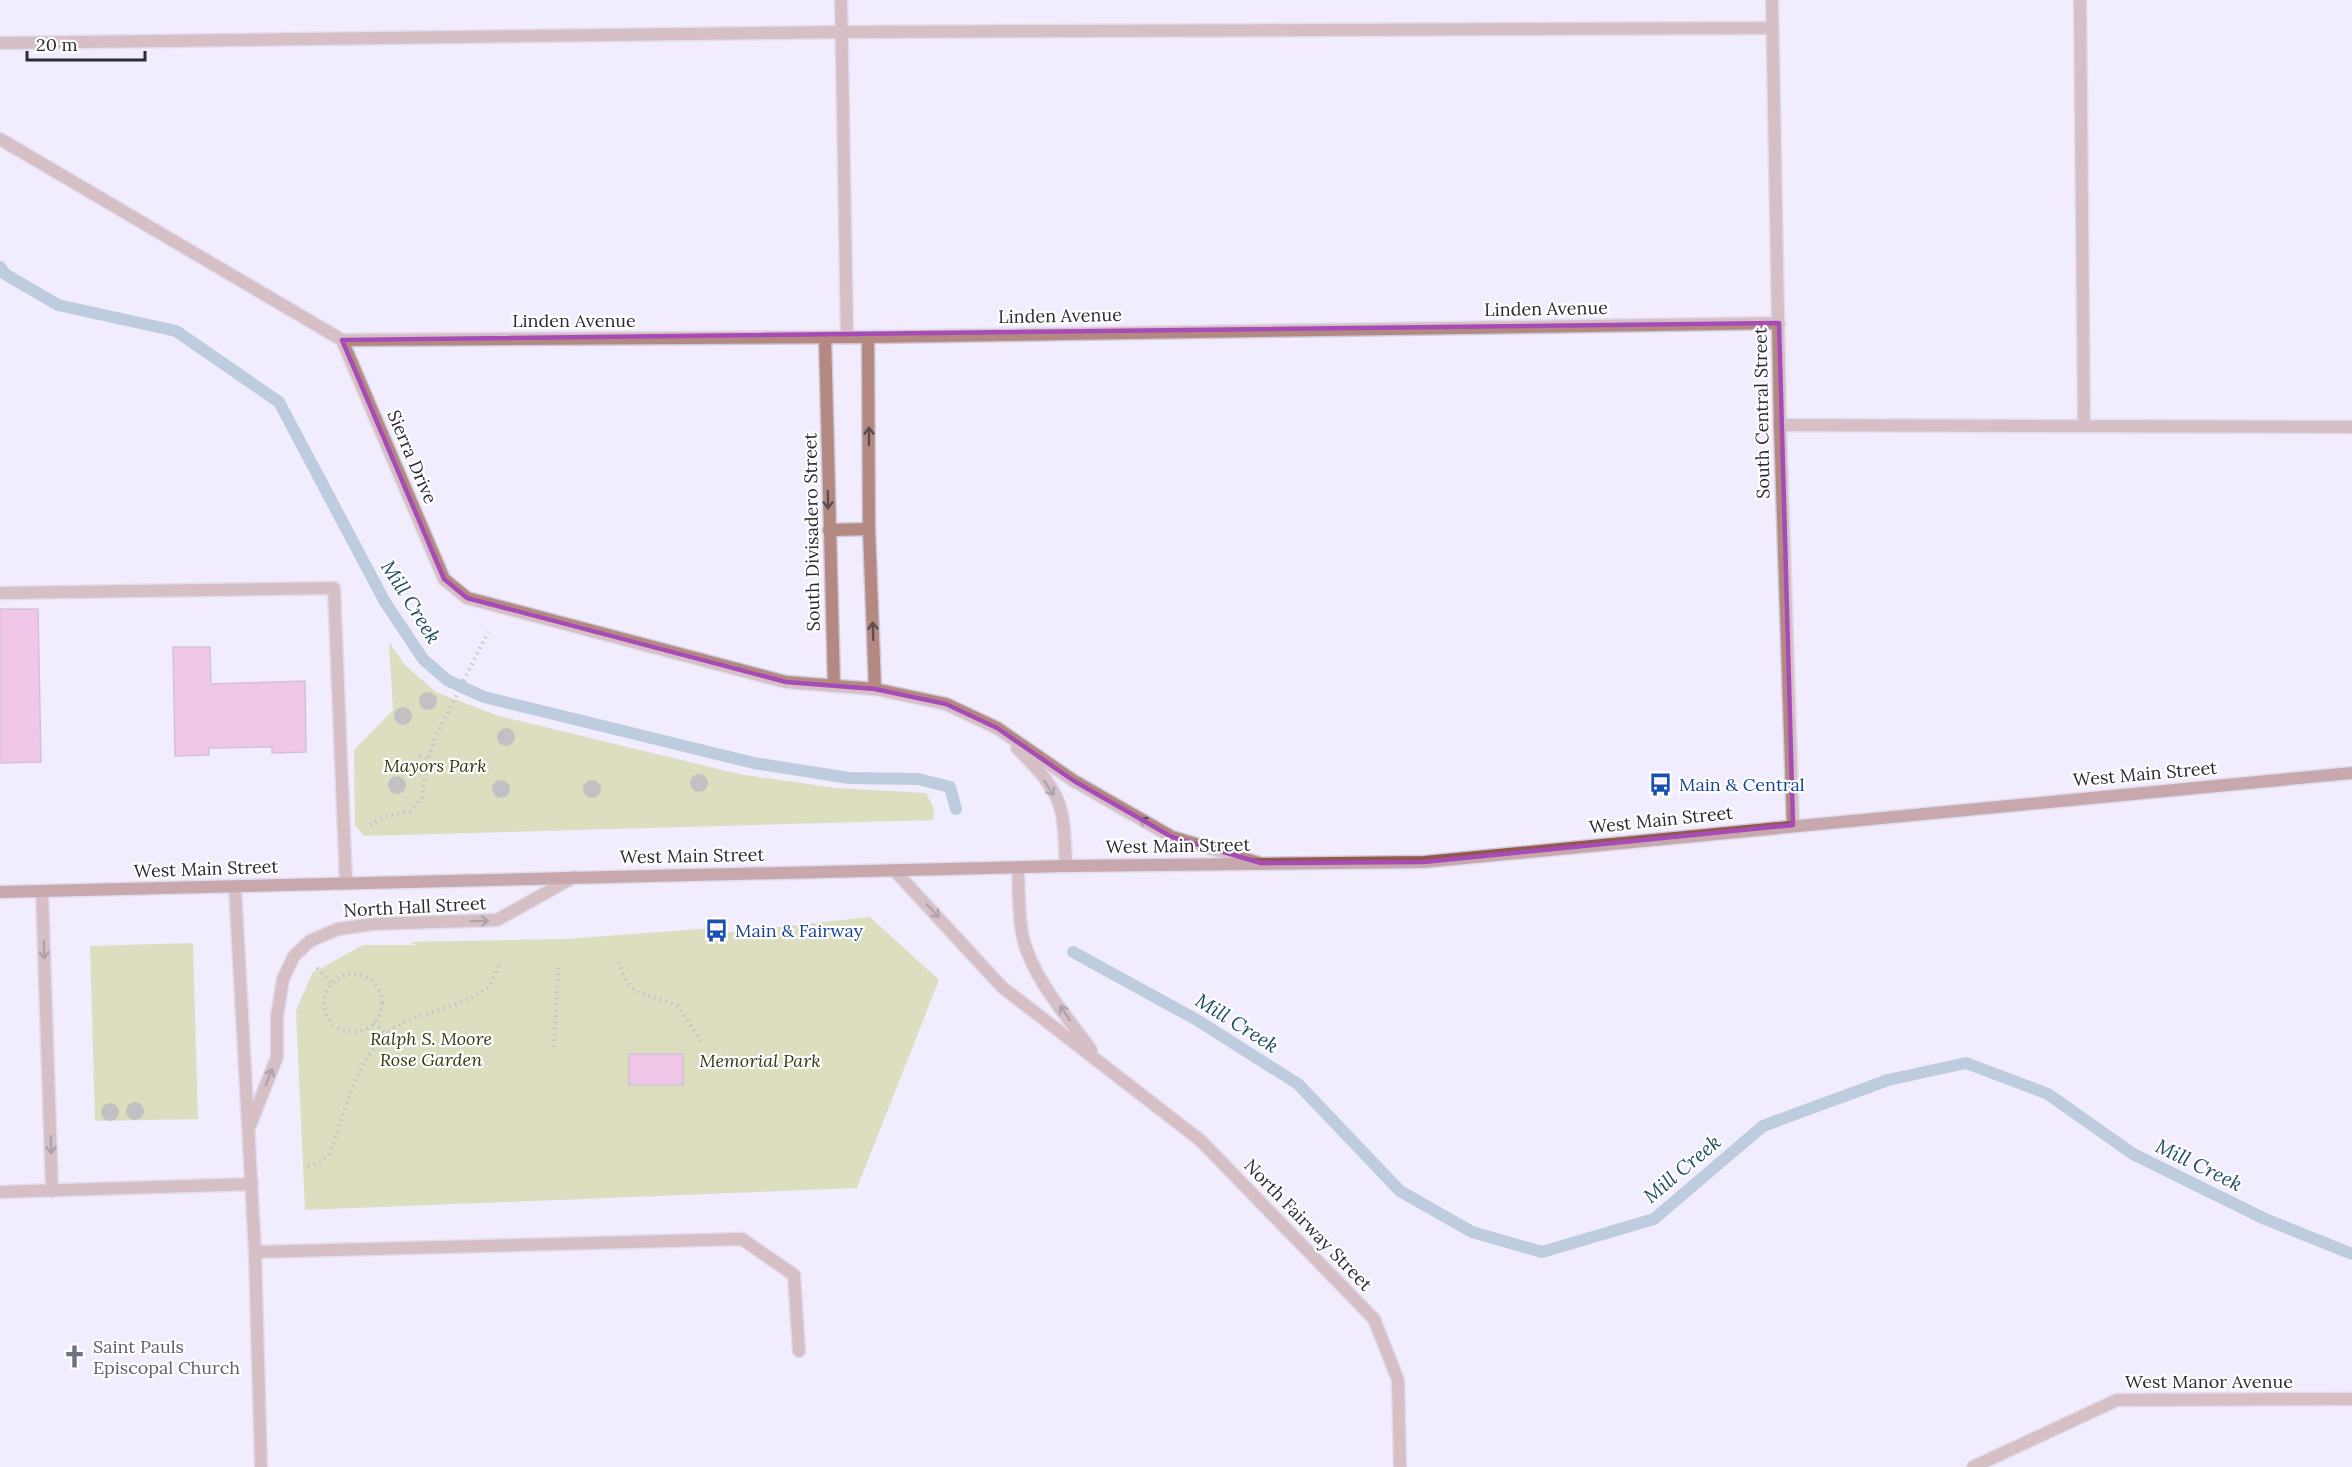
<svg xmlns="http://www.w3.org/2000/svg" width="2352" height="1467" viewBox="0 0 2352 1467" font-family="Lora,serif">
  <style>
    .green { fill: #c3cc75 }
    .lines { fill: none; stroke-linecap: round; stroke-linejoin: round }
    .stream { stroke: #7ea4bd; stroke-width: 12 }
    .building { fill: #ed9ad1; stroke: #ab90a1; stroke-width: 1.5 }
    .lane-casing { stroke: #cfcada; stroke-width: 15 }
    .street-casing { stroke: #cfcada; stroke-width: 15 }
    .secondary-casing { stroke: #cfcada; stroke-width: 15 }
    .path { stroke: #908c9a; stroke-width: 4; stroke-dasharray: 1.5 4.5; stroke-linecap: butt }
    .lane { stroke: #b48981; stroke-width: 12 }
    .street { stroke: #b48981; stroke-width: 12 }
    .secondary { stroke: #93574d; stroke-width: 12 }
    .tree { fill: #8b8a7c }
    .oneway { stroke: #5c4b4f }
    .marked { fill: none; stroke: #a74cb6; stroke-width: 4.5; stroke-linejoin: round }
    .labels { text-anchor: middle; stroke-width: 4.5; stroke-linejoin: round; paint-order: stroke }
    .street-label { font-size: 18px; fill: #2d2a34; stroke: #fff }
    .park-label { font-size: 18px; font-style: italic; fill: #363911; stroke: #fff }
    .transit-label { font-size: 18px; fill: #164399; stroke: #fff; text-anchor: start }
    .worship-label { font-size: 18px; fill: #5b616d; stroke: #fff; text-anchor: start }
    .water-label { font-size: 20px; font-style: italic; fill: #234f64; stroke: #fff }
  </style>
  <rect width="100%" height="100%" fill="#f2edfe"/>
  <g class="green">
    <path d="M389,642L404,664L436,692L496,715L739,774L835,788L926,793L934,809L933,820L364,836L355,825L354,750L393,710Z"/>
    <path d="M870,917L939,980L857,1188L305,1210L296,1011L312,973L363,945H417L409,942L567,939L712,928L713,934Z"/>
    <path d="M193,943L198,1119L95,1121L90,946Z"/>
  </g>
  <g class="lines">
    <g class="stream">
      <path d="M0,267L5,274L58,305L176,331L279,402L385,602L423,659L447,680L484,697L754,763L849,778L918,779L950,787L956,809"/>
      <path d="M1073,952L1197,1020L1298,1084L1400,1191L1472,1232L1542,1252L1654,1219L1763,1126L1888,1080L1966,1063L2048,1094L2133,1154L2265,1219L2352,1254"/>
    </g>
  </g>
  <g class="building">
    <path d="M0,609H38L41,762L0,763Z"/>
    <path d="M173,647H210L211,684L305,681L306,752L272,753V747L209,748V755L175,756Z"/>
    <rect x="629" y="1054" width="54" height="31"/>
  </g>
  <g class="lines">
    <defs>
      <g id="lane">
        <path d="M2080,0L2084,425"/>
        <path d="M0,43L842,32L1772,28"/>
        <path d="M1780,425L2352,427"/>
        <path d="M0,593L334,588L346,883"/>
        <path d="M42,891L52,1191"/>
        <path d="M0,1192L252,1184"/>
        <path d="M255,1252L742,1239L794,1275L799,1351"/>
      </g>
      <g id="street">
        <path d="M841,0L847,337"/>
        <path d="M1772,0L1780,425L1793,825"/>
        <path d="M0,139L342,340L444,579L467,598L786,682L875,689L946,704L997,728L1074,781L1172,837L1259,863"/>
        <path d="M825,337L834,685"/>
        <path d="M868,337L869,529L875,689"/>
        <path d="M342,340L868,337L1779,323"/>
        <path d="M829,530L869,529"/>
        <path d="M1017,748C1035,766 1057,788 1062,814C1065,831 1065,849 1066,866"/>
        <path d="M1018,868C1019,891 1018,915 1023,938C1033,979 1067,1016 1091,1050"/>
        <path d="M894,870L1002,987L1200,1140L1374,1319L1398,1380L1400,1467"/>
        <path d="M235,887L255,1252L261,1467"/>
        <path d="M249,1128L277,1057V1016L283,979L294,956L310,941L338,929L374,924L497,920L574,877"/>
        <path d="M1973,1467L2117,1400L2352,1399"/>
      </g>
      <path id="secondary" d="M0,892L1066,866L1424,862L2352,773"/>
    </defs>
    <use href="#lane" class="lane-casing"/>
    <use href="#street" class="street-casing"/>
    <use href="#secondary" class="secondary-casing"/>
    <g class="path">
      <path d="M420,755L428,759"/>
      <path d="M370,825L384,817L410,811L422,798L428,759L435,738L488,632"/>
      <path d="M619,962L624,978L635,991L678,1006L701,1041"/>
      <path d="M317,968L332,984"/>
      <circle cx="353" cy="1003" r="29"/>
      <path d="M374,1023L387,1034"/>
      <path d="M554,1047L558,968"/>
      <path d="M308,1166L320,1162L329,1154C346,1114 353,1062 389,1032C417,1008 467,1011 491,983C494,978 497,971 499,966"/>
    </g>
    <use href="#lane" class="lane"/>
    <use href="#street" class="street"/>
    <use href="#secondary" class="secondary"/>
  </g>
  <g class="tree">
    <circle cx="428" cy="701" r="9"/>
    <circle cx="403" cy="716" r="9"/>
    <circle cx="506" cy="737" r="9"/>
    <circle cx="699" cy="783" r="9"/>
    <circle cx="397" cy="785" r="9"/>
    <circle cx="501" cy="789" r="9"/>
    <circle cx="592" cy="789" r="9"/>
    <circle cx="135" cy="1111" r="9"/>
    <circle cx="110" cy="1112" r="9"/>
  </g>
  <defs><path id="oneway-shaft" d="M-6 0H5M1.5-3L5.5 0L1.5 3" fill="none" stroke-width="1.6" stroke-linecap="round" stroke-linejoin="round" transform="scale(1.5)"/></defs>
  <g class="oneway">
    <use href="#oneway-shaft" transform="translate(869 436) rotate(-90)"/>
    <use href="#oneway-shaft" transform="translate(828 500) rotate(89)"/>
    <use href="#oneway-shaft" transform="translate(873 631) rotate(-92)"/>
    <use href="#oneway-shaft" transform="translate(1049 788) rotate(57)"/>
    <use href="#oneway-shaft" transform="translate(1147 823) rotate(-151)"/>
    <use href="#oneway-shaft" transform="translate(933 911) rotate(46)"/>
    <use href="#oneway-shaft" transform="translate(480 921) rotate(-2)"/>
    <use href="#oneway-shaft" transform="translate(44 950) rotate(88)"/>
    <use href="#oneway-shaft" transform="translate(1065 1013) rotate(-124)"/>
    <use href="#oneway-shaft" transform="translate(269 1077) rotate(-68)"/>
    <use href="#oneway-shaft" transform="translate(51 1145) rotate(88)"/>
  </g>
  <path d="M0 0H2352V1467H0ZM1779,323L1793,825L1424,862L1261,863L1172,837L1074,781L997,728L946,704L875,689L786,682L467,598L444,579L342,340Z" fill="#f2edfe" fill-opacity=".55" fill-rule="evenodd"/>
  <path class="marked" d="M1779,323L1793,825L1424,862L1261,863L1172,837L1074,781L997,728L946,704L875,689L786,682L467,598L444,579L342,340Z"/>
  <defs>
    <symbol id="bus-bare" viewBox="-9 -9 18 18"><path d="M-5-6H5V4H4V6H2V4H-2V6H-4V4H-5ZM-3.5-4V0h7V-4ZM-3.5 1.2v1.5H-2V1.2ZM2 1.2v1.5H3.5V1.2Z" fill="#1a4fb4" stroke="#fff" stroke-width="2.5" paint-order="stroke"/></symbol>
    <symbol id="church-bare" viewBox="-9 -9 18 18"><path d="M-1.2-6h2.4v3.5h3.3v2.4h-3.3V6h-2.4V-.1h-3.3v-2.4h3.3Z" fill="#6b7280" stroke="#fff" stroke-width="2.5" paint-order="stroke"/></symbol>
  </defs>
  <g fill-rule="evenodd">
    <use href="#bus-bare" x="1644" y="768" width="33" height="33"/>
    <use href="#bus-bare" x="700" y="914" width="33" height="33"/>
    <use href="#church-bare" x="58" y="1340" width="33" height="33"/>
  </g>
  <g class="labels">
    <g class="street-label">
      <text transform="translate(1546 309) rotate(-1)" y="6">Linden Avenue</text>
      <text transform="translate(1060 316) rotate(-1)" y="6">Linden Avenue</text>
      <text x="574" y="327">Linden Avenue</text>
      <text transform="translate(1762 413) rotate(-91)" y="6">South Central Street</text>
      <text transform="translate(412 457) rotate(67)" y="6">Sierra Drive</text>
      <text transform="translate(812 532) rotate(-91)" y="6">South Divisadero Street</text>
      <text transform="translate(2145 774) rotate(-5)" y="6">West Main Street</text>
      <text transform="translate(1661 820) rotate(-6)" y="6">West Main Street</text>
      <text transform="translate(1178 846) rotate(-1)" y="6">West Main Street</text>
      <text transform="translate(692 856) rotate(-1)" y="6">West Main Street</text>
      <text transform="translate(206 869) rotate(-2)" y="6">West Main Street</text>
      <text transform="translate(415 907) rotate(-3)" y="6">North Hall Street</text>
      <text transform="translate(1308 1225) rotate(46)" y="6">North Fairway Street</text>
      <text x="2209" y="1388">West Manor Avenue</text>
    </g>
    <g class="park-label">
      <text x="435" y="772">Mayors Park</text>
      <text x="431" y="1045">Ralph S. Moore<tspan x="431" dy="21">Rose Garden</tspan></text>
      <text x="760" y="1067">Memorial Park</text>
    </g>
    <g class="transit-label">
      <text x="1679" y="791">Main &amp; Central</text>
      <text x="735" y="937">Main &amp; Fairway</text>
    </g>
    <g class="worship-label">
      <text x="93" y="1353">Saint Pauls<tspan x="93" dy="21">Episcopal Church</tspan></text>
    </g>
    <g class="water-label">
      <text transform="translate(411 602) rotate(58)" y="7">Mill Creek</text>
      <text transform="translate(1237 1023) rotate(32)" y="7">Mill Creek</text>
      <text transform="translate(2199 1165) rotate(26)" y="7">Mill Creek</text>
      <text transform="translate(1682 1169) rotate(-40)" y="7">Mill Creek</text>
    </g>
  </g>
  <path d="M27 51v9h118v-9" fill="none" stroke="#2d2a34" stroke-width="3"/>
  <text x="36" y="51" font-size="18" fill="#2d2a34" stroke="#ffffff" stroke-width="4.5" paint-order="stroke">20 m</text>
</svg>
